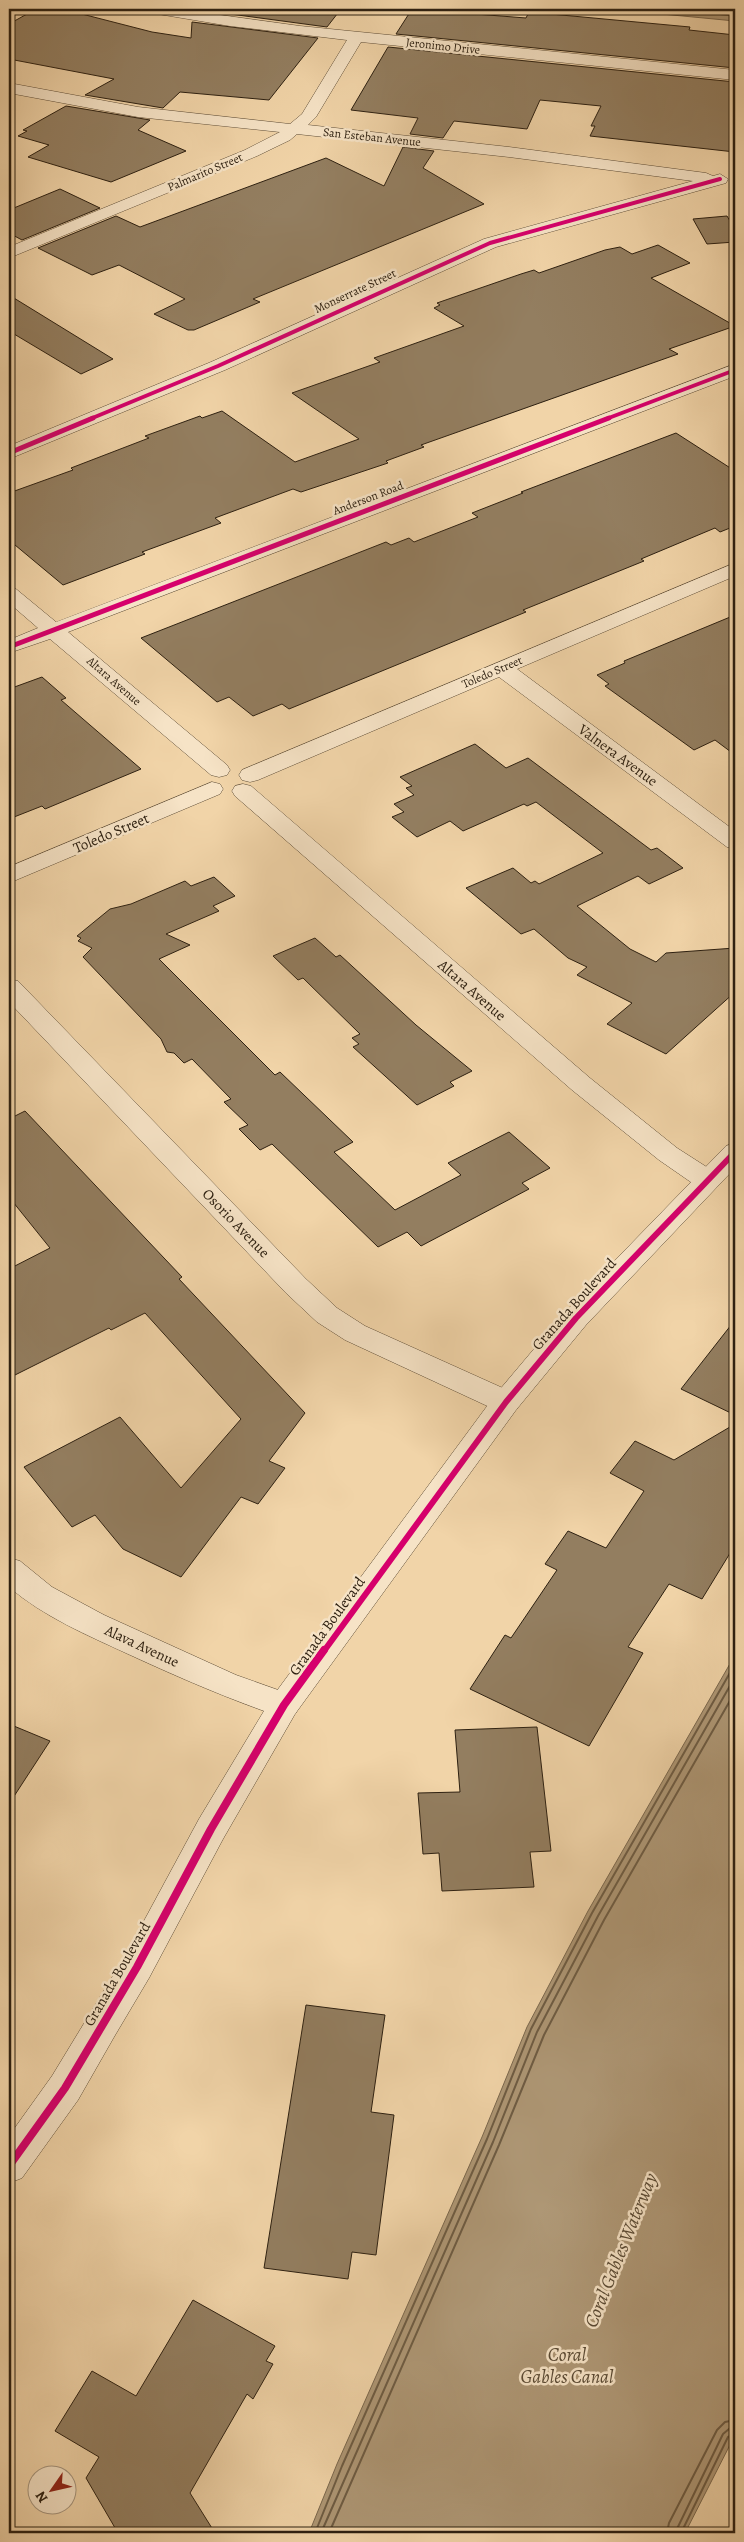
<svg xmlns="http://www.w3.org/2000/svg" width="744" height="2542" viewBox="0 0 744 2542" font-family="Alegreya,serif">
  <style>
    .water { fill: #ae9775; stroke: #7a674d }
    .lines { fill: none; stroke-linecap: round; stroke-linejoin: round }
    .shore-far1 { stroke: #6e5c43; stroke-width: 1 }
    .shore { stroke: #6e5c43; stroke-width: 2 }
    .building { fill: #937e60; stroke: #2d2011 }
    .minor-casing { stroke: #5e4d37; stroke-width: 1 }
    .tertiary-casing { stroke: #5e4d37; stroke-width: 1 }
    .minor { fill: #f6e3c6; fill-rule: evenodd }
    .tertiary { fill: #f6e3c6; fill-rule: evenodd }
    .cycleway-far3-casing { stroke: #f6e3c6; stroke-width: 5.5 }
    .cycleway-far2-casing { stroke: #f6e3c6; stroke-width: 8 }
    .cycleway-far1-casing { stroke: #f6e3c6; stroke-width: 9 }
    .cycleway-casing { stroke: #f6e3c6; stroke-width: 11 }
    .cycleway-far3 { stroke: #d6006c; stroke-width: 4 }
    .cycleway-far2 { stroke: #d6006c; stroke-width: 5 }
    .cycleway-far1 { stroke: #d6006c; stroke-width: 6 }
    .cycleway { stroke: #d6006c; stroke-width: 8 }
    .labels { text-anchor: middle; stroke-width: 5; stroke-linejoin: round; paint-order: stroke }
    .far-street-label { font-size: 12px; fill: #2d2011; stroke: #f6e3c6 }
    .street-label { font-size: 15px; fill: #2d2011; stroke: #f6e3c6 }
    .near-water-label { font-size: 19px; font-style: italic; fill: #5a4a34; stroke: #f6e3c6 }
  </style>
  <rect width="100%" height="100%" fill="#f1d4a8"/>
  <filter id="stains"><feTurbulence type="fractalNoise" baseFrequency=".004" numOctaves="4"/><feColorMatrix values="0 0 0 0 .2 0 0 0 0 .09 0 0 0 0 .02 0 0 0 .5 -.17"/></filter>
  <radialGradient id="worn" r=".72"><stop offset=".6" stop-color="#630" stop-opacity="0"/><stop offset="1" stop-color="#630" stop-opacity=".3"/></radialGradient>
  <g class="water">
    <path d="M611,9H735V21L620,10Z"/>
    <path d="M735,1655V2435L685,2533H309L337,2464L482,2137L527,2027L588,1911Z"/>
  </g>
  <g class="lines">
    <path class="shore-far1" d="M662,9L735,16"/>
    <g class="shore">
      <path d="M315,2533L342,2466L487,2139L531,2029L592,1913L735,1664"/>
      <path d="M321,2533L493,2142L537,2032L598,1916L735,1677"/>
      <path d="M329,2533L499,2145L544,2035L604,1920L735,1692"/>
      <path d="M667,2533L669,2523L717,2430L725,2422L735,2420"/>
      <path d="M675,2533L723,2434L729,2429L735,2428"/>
      <path d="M681,2533L728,2437L735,2434"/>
    </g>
  </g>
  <g class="building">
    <path d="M36,9L78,13L152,32L191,38L192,22L318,38L269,100L180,92L163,108L85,95L114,79L9,59V24Z"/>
    <path d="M193,9H341L327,27Z"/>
    <path d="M412,9L526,18L529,12L690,27L689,30L735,35V68L396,34Z"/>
    <path d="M388,47L735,82V152L590,136L595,126H591L601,106L540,100L527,129L454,121L443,138L410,134L418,118L351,110Z"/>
    <path d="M66,106L150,120L138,130L186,151L111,182L28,157L49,145L18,136L27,131L23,130Z"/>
    <path d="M403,147L434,151L423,168L484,204L253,299L260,302L194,330H188L154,314L185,299L119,265L92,275L38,248L116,216L140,227L326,158L384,186Z"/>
    <path d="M60,189L100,208L22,240L9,233V210Z"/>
    <path d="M727,216L735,229V242L707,244L693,219Z"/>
    <path d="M658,245L690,263L651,278L735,326L669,349L678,354L421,445L424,447L386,461L388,463L301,492L293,489L215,518L221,523L142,552L145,554L63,585L9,540V493L73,470L71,468L149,438L145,436L200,416L202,418L222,411L295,462L359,439L292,393L380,362L374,358L464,326L434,308L440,305L437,303L521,274L534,270L539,273L605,250L620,247L632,254Z"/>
    <path d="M9,295L113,359L81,374L9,331Z"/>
    <path d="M676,433L735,471V526L720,532L715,528L641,559L644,561L523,610L526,612L289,709L282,704L253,716L229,697L217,702L141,638L386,542L391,545L409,538L414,542L478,517L472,513L523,493L521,492Z"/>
    <path d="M735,615V755L715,740L694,750L605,686L609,684L597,675L625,663L624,661Z"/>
    <path d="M42,677L66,698L61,700L141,769L45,809L42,806L9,819V689Z"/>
    <path d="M475,744L506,768L528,758L651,850L657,848L683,868L649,884L638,876L577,906L630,949L656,962L666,953L735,948V992L666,1054L607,1024L632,1003L577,975L587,967L568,958L534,929L521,934L466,888L513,868L531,883L535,881L539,884L603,853L536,802L527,806L524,804L463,831L450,821L417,837L392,817L404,812L394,804L414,795L406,788L412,786L400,777Z"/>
    <path d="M214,877L235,896L213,906L219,911L166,934L190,945L159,959L275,1075L280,1072L353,1142L334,1152L395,1210L461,1175L448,1163L509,1132L550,1168L522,1183L529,1189L421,1246L407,1232L378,1247L272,1144L260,1150L239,1129L248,1125L224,1102L231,1099L192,1059L184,1063L174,1053L167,1052L161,1039L83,957L92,948L78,941L81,938L77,936L110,909L131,904L185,881L191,886Z"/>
    <path d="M315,938L336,957L340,955L416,1025L472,1071L450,1082L454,1086L417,1105L353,1047L359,1044L352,1038L360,1034L303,978L298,980L273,956Z"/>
    <path d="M25,1111L182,1277L179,1279L305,1413L269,1461L285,1468L258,1504L241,1497L181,1577L123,1549L95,1515L72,1527L24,1467L120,1417L181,1488L241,1419L145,1313L111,1330L109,1328L9,1378V1269L50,1248L9,1197V1119Z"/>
    <path d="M735,1320V1415L681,1389Z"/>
    <path d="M735,1424V1545L702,1599L669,1584L628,1647L643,1653L589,1746L470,1689L505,1635L511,1638L557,1570L545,1564L568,1531L606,1548L644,1491L610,1473L635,1441L674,1460Z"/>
    <path d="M9,1724L50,1741L9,1804Z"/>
    <path d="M537,1727L551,1851L530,1852L534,1887L442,1891L439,1853L423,1854L418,1793L460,1792L455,1730Z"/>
    <path d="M306,2005L385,2015L371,2112L394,2115L376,2255L352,2252L348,2279L264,2268Z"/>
    <path d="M193,2300L275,2346L266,2361L273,2364L253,2399L247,2394L190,2493L215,2533H118L86,2478L99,2457L55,2431L92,2371L136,2396Z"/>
  </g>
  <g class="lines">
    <defs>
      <g id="minor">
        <path d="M145,9H177L300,26L735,70V80L361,42L316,117L308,125L509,147L706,173L713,176L720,174L728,179L726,183L496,247L225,370L9,459V446L211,362L484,239L693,181L509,157L297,134L290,140L257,156L9,258V247L245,150L280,132L138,117L9,93V83L138,107L290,124L302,114L347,40L230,26L152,13Z"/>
        <path d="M735,364V376L68,632L227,765L230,770L227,775L219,777L211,775L50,639L9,653V640L38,628L9,603V587L16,589L56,622Z"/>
        <path d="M735,563V576L517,669L735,831V849L727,847L499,677L258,780L250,782L242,780L239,775L242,770Z"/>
        <path d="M212,782L220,784L223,789L220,794L9,883V867Z"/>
        <path d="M243,784L251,786L590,1078L677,1148L716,1173L720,1180L716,1187L707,1189L698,1187L659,1160L572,1090L235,796L232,791L235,786Z"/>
        <path d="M9,979L18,981L306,1279L337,1308L365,1326L516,1394L520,1402L516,1410L506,1413L496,1410L345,1340L317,1322L286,1293L9,1002Z"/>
        <path d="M9,1558L20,1561L52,1587L104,1615L236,1675L295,1696L300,1705L295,1714L284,1718C231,1700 180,1678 128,1654C87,1635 44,1617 9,1587Z"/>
      </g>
      <path id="tertiary" d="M735,1143V1168L586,1325L516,1410L295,1714L223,1839L149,1978L114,2037L78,2100L22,2178L9,2183V2136L52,2076L125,1956L199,1819L273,1696L496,1394L566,1311L726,1146Z"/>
    </defs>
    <use href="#minor" class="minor-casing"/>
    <use href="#tertiary" class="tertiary-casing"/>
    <use href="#minor" class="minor"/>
    <use href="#tertiary" class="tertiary"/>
    <defs>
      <g id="cycleway-far3">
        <path d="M90,419L218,366L490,243L720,179"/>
        <path d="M606,419L735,370"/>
      </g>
      <g id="cycleway-far2">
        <path d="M9,453L93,418"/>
        <path d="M9,647L609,418"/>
      </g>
      <path id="cycleway-far1" d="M324,1651L506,1402L576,1318L735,1152"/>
      <path id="cycleway" d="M9,2166L65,2088L137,1967L211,1829L284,1705L324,1650"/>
    </defs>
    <use href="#cycleway-far3" class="cycleway-far3-casing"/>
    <use href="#cycleway-far2" class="cycleway-far2-casing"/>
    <use href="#cycleway-far1" class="cycleway-far1-casing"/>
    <use href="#cycleway" class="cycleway-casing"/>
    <use href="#cycleway-far3" class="cycleway-far3"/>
    <use href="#cycleway-far2" class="cycleway-far2"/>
    <use href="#cycleway-far1" class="cycleway-far1"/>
    <use href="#cycleway" class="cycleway"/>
  </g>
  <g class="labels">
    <g class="far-street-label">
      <text transform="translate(443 46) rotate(6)" y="4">Jeronimo Drive</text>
      <text transform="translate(372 137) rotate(6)" y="4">San Esteban Avenue</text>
      <text transform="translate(205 172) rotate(-23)" y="4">Palmarito Street</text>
      <text transform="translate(355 291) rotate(-25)" y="4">Monserrate Street</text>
      <text transform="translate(368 498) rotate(-21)" y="4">Anderson Road</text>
      <text transform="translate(492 672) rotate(-23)" y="4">Toledo Street</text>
      <text transform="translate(114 681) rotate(41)" y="4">Altara Avenue</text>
    </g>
    <g class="street-label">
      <text transform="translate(618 755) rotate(36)" y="5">Valnera Avenue</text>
      <text transform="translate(111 833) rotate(-23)" y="5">Toledo Street</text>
      <text transform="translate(472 990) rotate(41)" y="5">Altara Avenue</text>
      <text transform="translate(236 1223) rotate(46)" y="5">Osorio Avenue</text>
      <text transform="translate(574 1304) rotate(-48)" y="5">Granada Boulevard</text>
      <text transform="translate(327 1626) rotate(-54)" y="5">Granada Boulevard</text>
      <text transform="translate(142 1646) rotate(25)" y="5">Alava Avenue</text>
      <text transform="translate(117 1974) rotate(-60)" y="5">Granada Boulevard</text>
    </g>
    <g class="near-water-label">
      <text transform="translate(620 2250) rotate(-68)" y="7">Coral Gables Waterway</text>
      <text x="567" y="2361">Coral<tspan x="567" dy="22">Gables Canal</tspan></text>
    </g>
  </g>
  <rect width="744" height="2542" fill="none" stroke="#f1d4a8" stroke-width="30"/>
  <rect x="10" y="10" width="724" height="2522" fill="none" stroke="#2d2011" stroke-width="2.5"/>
  <rect x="15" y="15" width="714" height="2512" fill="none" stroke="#2d2011"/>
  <g transform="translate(52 2490) rotate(236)"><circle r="24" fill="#f6e3c6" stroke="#a6957e"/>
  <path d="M0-4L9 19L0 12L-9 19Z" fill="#8f2418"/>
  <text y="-8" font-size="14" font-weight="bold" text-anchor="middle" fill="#2d2011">N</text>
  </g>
  <rect width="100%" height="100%" filter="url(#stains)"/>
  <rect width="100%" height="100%" fill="url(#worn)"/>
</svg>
